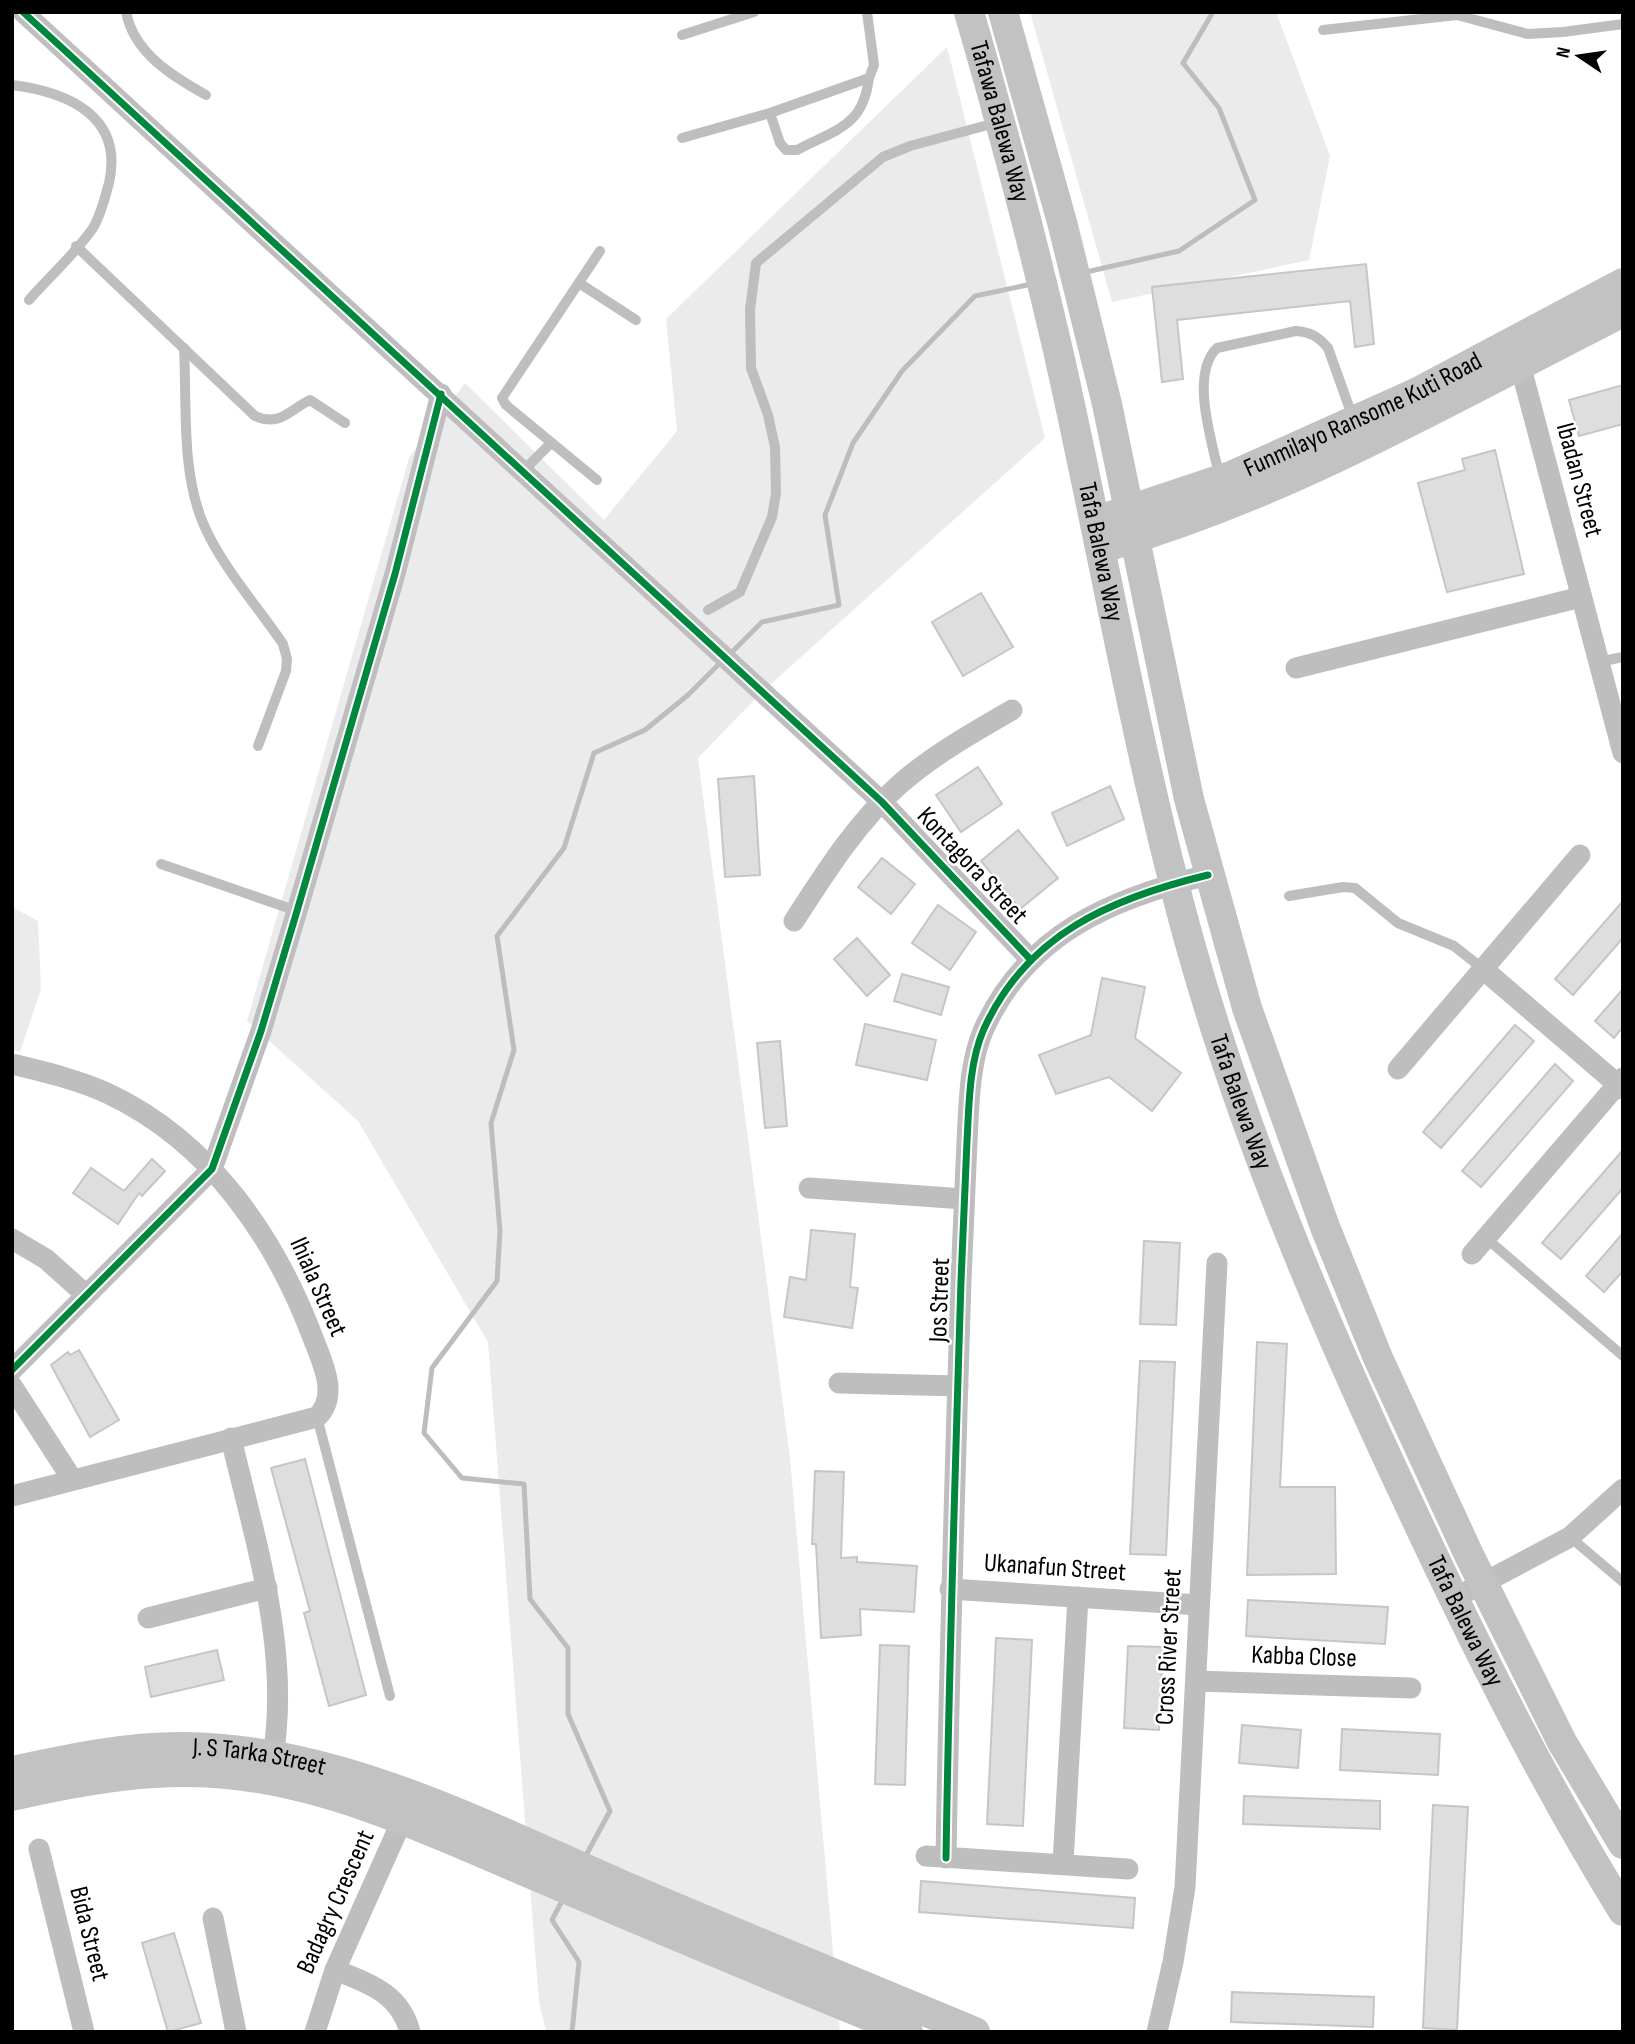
<svg xmlns="http://www.w3.org/2000/svg" width="1635" height="2044" font-family="'Sofia Sans Condensed',sans-serif">
<style>
.green{fill:#ebebeb}
.lines{fill:none;stroke-linecap:round;stroke-linejoin:round}
.stream{stroke:#bdbdbd;stroke-width:5}
.building{fill:#dedede;stroke:#c6c6c6;stroke-width:2}
.lane{stroke:#bebebe;stroke-width:10}
.street{stroke:#bebebe;stroke-width:21}
.secondary{stroke:#c2c2c2;stroke-width:30}
.cycleway-casing{stroke:#fff;stroke-width:11}
.cycleway{stroke:#00873e;stroke-width:7}
.labels{text-anchor:middle;dominant-baseline:central;stroke-width:5;stroke-linejoin:round;paint-order:stroke}
.street-label{font-size:26px;fill:#000;stroke:#fff}
</style>
<rect width="100%" height="100%" fill="#fff"/>
<g class="green">
<path d="M1030,12H1276L1330,156L1309,260L1112,302Z"/>
<path d="M947,47L1045,438L762,692L698,758L790,1458L840,2032H546L539,2002L488,1342L358,1121L247,1021L409,458L465,383L604,520L677,431L666,319Z"/>
<path d="M12,907L38,921L41,989L20,1052L12,1050Z"/>
</g>
<g class="lines">
<g class="stream">
<path d="M1086,272L1179,251L1255,200L1219,108L1183,63L1213,12"/>
<path d="M729,655L762,622L839,605L825,515L853,443L902,371L975,296L1032,284"/>
<path d="M584,1859L610,1811L568,1714V1648L530,1599L524,1484L462,1478L424,1433L432,1368L497,1281L500,1231L491,1123L514,1050L497,936L564,848L594,753L645,730L688,695L722,661"/>
<path d="M563,1899L552,1920L579,1962L572,2032"/>
</g>
</g>
<g class="building">
<path d="M1366,264L1374,344L1355,347L1350,301L1177,320L1183,379L1162,382L1152,287Z"/>
<path d="M1623,385V424L1579,436L1569,400Z"/>
<path d="M1495,450L1524,574L1447,592L1418,483L1465,470L1462,459Z"/>
<path d="M981,593L1013,647L963,676L932,622Z"/>
<path d="M978,767L1002,804L961,832L936,795Z"/>
<path d="M754,776L760,875L725,877L718,779Z"/>
<path d="M1110,786L1124,819L1067,846L1052,813Z"/>
<path d="M1018,830L1058,878L1020,909L981,861Z"/>
<path d="M882,858L915,884L891,914L858,887Z"/>
<path d="M1623,901V938L1573,995L1555,979Z"/>
<path d="M938,905L976,932L950,970L912,943Z"/>
<path d="M857,938L890,975L867,996L834,959Z"/>
<path d="M902,974L949,987L941,1015L894,1001Z"/>
<path d="M1102,978L1145,987L1135,1038L1181,1073L1152,1111L1109,1077L1056,1094L1039,1055L1091,1035Z"/>
<path d="M1623,989V1027L1614,1038L1595,1021Z"/>
<path d="M865,1024L936,1040L927,1080L856,1065Z"/>
<path d="M1515,1025L1534,1041L1441,1148L1423,1132Z"/>
<path d="M780,1041L787,1126L765,1128L757,1043Z"/>
<path d="M1555,1064L1573,1081L1481,1187L1462,1171Z"/>
<path d="M1623,1150V1188L1561,1259L1542,1243Z"/>
<path d="M152,1159L165,1171L142,1196L139,1193L118,1224L73,1193L91,1168L124,1191Z"/>
<path d="M811,1230L855,1234L850,1287L858,1288L852,1328L784,1317L790,1277L806,1280Z"/>
<path d="M1623,1233V1271L1604,1292L1586,1276Z"/>
<path d="M1144,1241L1180,1243L1176,1325L1140,1324Z"/>
<path d="M1257,1342L1287,1344L1280,1487H1335L1336,1574L1247,1575Z"/>
<path d="M79,1350L119,1420L90,1437L51,1365L68,1352L70,1355Z"/>
<path d="M1140,1361L1175,1362L1166,1555L1130,1554Z"/>
<path d="M305,1459L366,1695L329,1706L304,1613L310,1611L271,1468Z"/>
<path d="M815,1471L844,1472L841,1558L857,1557V1562L917,1566L914,1612L860,1609L861,1635L821,1638L816,1544H812Z"/>
<path d="M1248,1600L1388,1607L1385,1644L1246,1636Z"/>
<path d="M996,1638L1032,1640L1023,1826L987,1824Z"/>
<path d="M880,1645L909,1646L905,1785L875,1784Z"/>
<path d="M1128,1646L1163,1647L1159,1730L1124,1728Z"/>
<path d="M217,1650L224,1680L151,1697L145,1667Z"/>
<path d="M1242,1725L1301,1730L1298,1768L1239,1763Z"/>
<path d="M1342,1729L1440,1734L1438,1775L1340,1770Z"/>
<path d="M1244,1796L1380,1801V1829L1243,1824Z"/>
<path d="M1433,1805L1468,1807L1457,2030L1423,2028Z"/>
<path d="M921,1881L1135,1898L1133,1928L919,1912Z"/>
<path d="M174,1933L201,2023L168,2032L142,1943Z"/>
<path d="M1232,1992L1374,1997L1373,2027L1231,2022Z"/>
</g>
<g class="lines">
<g class="lane">
<path d="M126,12C134,53 172,76 206,95"/>
<path d="M1323,30L1457,15L1528,34L1563,32L1623,24"/>
<path d="M682,35L754,12"/>
<path d="M12,85C68,92 124,116 109,183C105,197 101,215 93,228C75,254 50,276 29,300"/>
<path d="M770,113L780,143L786,150H797C836,129 863,127 869,78"/>
<path d="M682,138L770,113L869,78L874,65L867,12"/>
<path d="M76,246L255,416C280,427 289,410 310,400L345,423"/>
<path d="M579,283L636,320"/>
<path d="M184,348C187,404 181,471 203,523C220,564 258,607 283,644L287,659L286,671L258,746"/>
<path d="M524,470L551,443"/>
<path d="M1220,479C1213,444 1189,375 1217,348L1296,331C1310,332 1318,336 1328,348L1353,418"/>
<path d="M597,480L506,405L502,398L600,251"/>
<path d="M708,610L740,592L772,517L776,493L775,447L768,415L751,368L750,310L756,263L883,157L910,146L999,122"/>
<path d="M1598,662L1623,657"/>
<path d="M161,864L297,911"/>
<path d="M1289,896L1343,887L1355,888L1398,923L1454,946L1483,969"/>
<path d="M1486,1238L1623,1356"/>
<path d="M317,1417L390,1696"/>
<path d="M1570,1537L1623,1582"/>
</g>
<g class="street">
<path d="M23,12L882,802L1031,960"/>
<path d="M1517,353L1623,753"/>
<path d="M1296,668L1581,597"/>
<path d="M794,921C825,873 857,822 900,784C933,755 974,732 1012,710"/>
<path d="M1483,969L1623,1089"/>
<path d="M12,1064C45,1072 79,1080 109,1094C210,1142 275,1237 313,1338C323,1364 339,1396 317,1417L12,1496"/>
<path d="M1398,1069L1580,855"/>
<path d="M809,1188L964,1199"/>
<path d="M12,1239L46,1259L85,1294"/>
<path d="M1472,1254L1623,1078"/>
<path d="M12,1370L212,1169L261,1031L297,911L395,574L441,394"/>
<path d="M839,1383L958,1386"/>
<path d="M12,1386L72,1479"/>
<path d="M231,1438C256,1545 293,1657 271,1768"/>
<path d="M950,1589L1199,1605"/>
<path d="M1453,1599L1570,1537L1623,1489"/>
<path d="M148,1618L267,1588"/>
<path d="M1196,1681L1411,1688"/>
<path d="M39,1849L84,2032"/>
<path d="M926,1856L1128,1869"/>
<path d="M946,1858C949,1665 955,1473 961,1281C963,1235 965,1188 967,1141C969,1106 969,1064 983,1031C1026,934 1112,898 1208,875"/>
<path d="M1063,1863L1078,1597"/>
<path d="M213,1918L236,2032"/>
<path d="M335,1970C368,1983 400,1993 410,2032"/>
<path d="M315,2032L335,1970L408,1807"/>
<path d="M1157,2032L1173,1962L1185,1887L1217,1263"/>
</g>
<g class="secondary">
<path id="s1" d="M969,12C1001,122 1031,234 1057,346C1102,544 1135,744 1189,940C1241,1128 1319,1312 1402,1489C1469,1633 1539,1775 1623,1911"/>
<path d="M1003,12L1062,222L1107,404L1189,799L1247,1008L1325,1227L1378,1358L1469,1555L1562,1742L1623,1844"/>
<path id="s2" d="M1108,517L1231,476L1416,393L1623,283"/>
<path d="M1115,544C1295,491 1456,396 1623,312"/>
<path id="s3" d="M12,1771C68,1759 128,1746 185,1747C340,1749 484,1825 622,1885C739,1935 857,1983 975,2032"/>
<path d="M12,1796C82,1780 155,1767 227,1774C342,1785 452,1841 557,1885C673,1935 791,1984 908,2032"/>
</g>
<g class="cycleway-casing">
<g id="cycleway">
<path d="M23,12L882,802L1031,960"/>
<path d="M12,1370L212,1169L261,1031L297,911L395,574L441,394"/>
<path d="M946,1858C949,1665 955,1473 961,1281C963,1235 965,1188 967,1141C969,1106 969,1064 983,1031C1026,934 1112,898 1208,875"/>
</g>
</g>
<use href="#cycleway" class="cycleway"/>
</g>
<g class="labels">
<g class="street-label">
<text stroke="none"><textPath href="#s1" startOffset="114">Tafawa Balewa Way</textPath></text>
<text stroke="none"><textPath href="#s2" startOffset="275">Funmilayo Ransome Kuti Road</textPath></text>
<text transform="translate(1579 480) rotate(75)">Ibadan Street</text>
<text stroke="none"><textPath href="#s1" startOffset="556">Tafa Balewa Way</textPath></text>
<text transform="translate(972 866) rotate(47)">Kontagora Street</text>
<text stroke="none"><textPath href="#s1" startOffset="1124">Tafa Balewa Way</textPath></text>
<text transform="translate(318 1287) rotate(66)">Ihiala Street</text>
<text transform="translate(940 1300) rotate(-88)">Jos Street</text>
<text transform="translate(1055 1568) rotate(4)">Ukanafun Street</text>
<text stroke="none"><textPath href="#s1" startOffset="1690">Tafa Balewa Way</textPath></text>
<text transform="translate(1169 1647) rotate(-87)">Cross River Street</text>
<text transform="translate(1304 1657) rotate(2)">Kabba Close</text>
<text stroke="none"><textPath href="#s3" startOffset="250">J. S Tarka Street</textPath></text>
<text transform="translate(336 1902) rotate(-66)">Badagry Crescent</text>
<text transform="translate(89 1934) rotate(76)">Bida Street</text>
</g>
</g>
<rect width="1635" height="2044" fill="none" stroke="#000000" stroke-width="28"/>
<g transform="translate(1579 56) rotate(283)" stroke="#ffffff" stroke-width="5" paint-order="stroke">
<path d="M0-5L12 26L0 18L-12 26Z" fill="#000000"/>
<text y="-10" font-size="19" font-weight="bold" text-anchor="middle" fill="#000000">N</text>
</g>
</svg>
